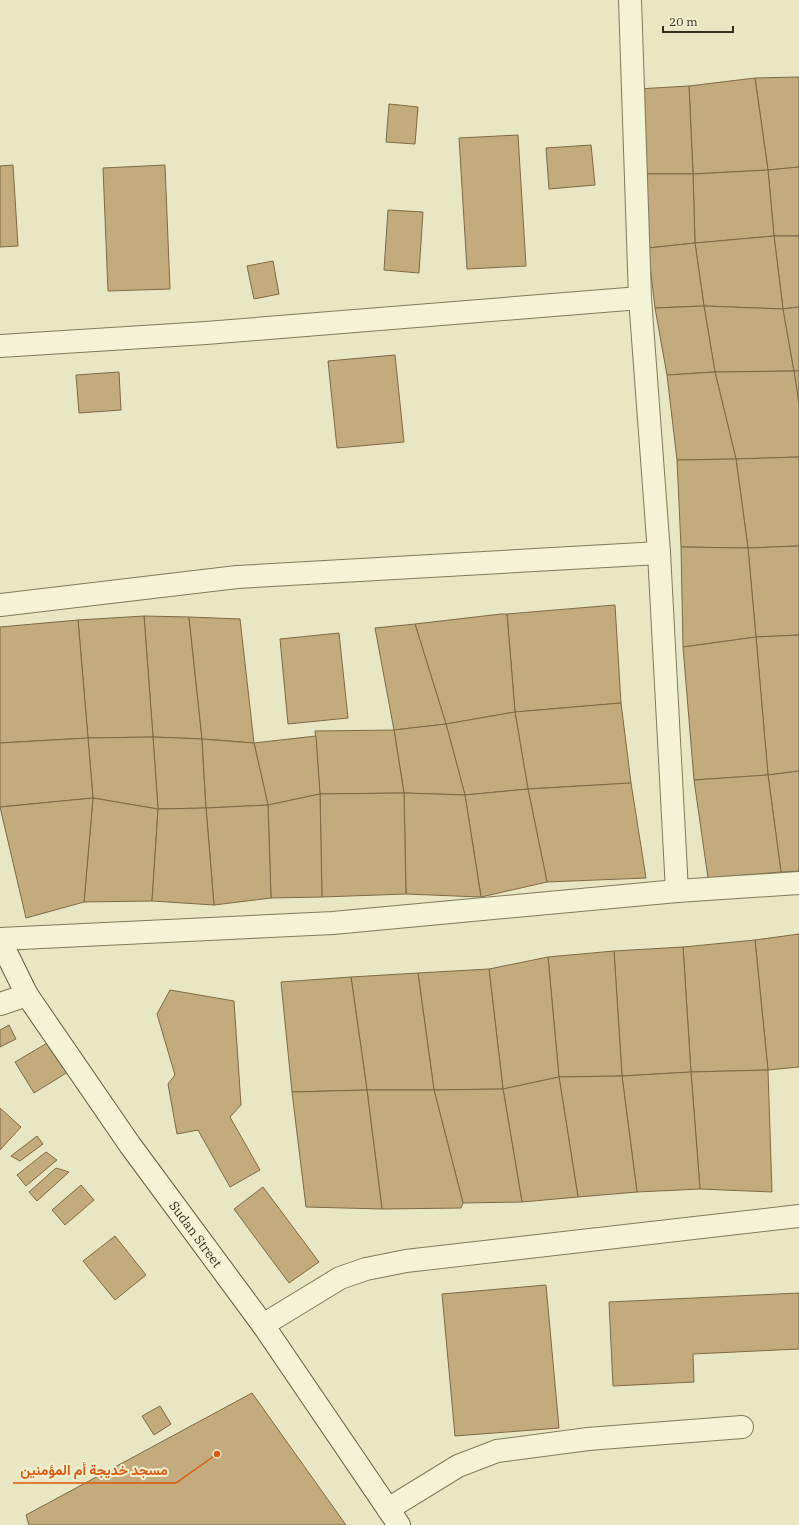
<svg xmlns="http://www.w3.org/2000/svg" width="799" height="1525" font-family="'IBM Plex Serif',Vazirmatn,serif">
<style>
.building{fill:#c3ab7d;stroke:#7e6944}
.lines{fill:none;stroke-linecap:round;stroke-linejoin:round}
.street-casing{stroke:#81795c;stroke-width:24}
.secondary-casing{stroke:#635a3f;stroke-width:24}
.street{stroke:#f5f3d5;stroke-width:22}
.secondary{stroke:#f5f3d5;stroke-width:22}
.labels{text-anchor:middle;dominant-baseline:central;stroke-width:4;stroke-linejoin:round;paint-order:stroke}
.street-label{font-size:13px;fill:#332d1e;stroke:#f1f0d2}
.leader{fill:none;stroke:#df570d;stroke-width:1.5}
.callout-dot{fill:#df570d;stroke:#f1f0d2;stroke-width:1.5}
.callout-label{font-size:14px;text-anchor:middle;font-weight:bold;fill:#df570d;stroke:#f1f0d2;stroke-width:4;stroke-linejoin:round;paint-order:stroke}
</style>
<rect width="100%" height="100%" fill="#e9e7c3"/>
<g class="building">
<path d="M799,77V167L768,170L755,78Z"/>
<path d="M755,78L768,170L693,174L689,86Z"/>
<path d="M689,86L693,174H643L637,89Z"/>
<path d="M389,104L418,107L415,144L386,142Z"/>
<path d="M518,135L526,266L467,269L459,138Z"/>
<path d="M591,145L595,185L549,189L546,148Z"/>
<path d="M13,165L18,246L0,247V166Z"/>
<path d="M165,165L170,289L108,291L103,168Z"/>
<path d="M799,167V236H774L768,170Z"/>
<path d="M768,170L774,236L695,243L693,174Z"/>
<path d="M643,174H693L695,243L648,248Z"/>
<path d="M388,210L423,212L419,273L384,270Z"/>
<path d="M774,236H799V307L783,309Z"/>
<path d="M774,236L783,309L704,306L695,243Z"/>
<path d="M695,243L704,306L655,308L648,248Z"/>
<path d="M273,261L279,294L254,299L247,266Z"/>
<path d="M704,306L783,309L794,371L715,372Z"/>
<path d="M704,306L715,372L667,375L655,308Z"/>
<path d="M799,307V371H794L783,309Z"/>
<path d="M395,355L404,442L337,448L328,361Z"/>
<path d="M794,371H799V404Z"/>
<path d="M794,371L799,404V457L736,459L715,372Z"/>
<path d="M119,372L121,410L79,413L76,375Z"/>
<path d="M715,372L736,459L677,460L667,375Z"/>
<path d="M799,457V546L748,548L736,459Z"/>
<path d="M736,459L748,548L681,547L677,460Z"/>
<path d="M799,546V635L756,637L748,548Z"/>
<path d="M681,547L748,548L756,637L683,647Z"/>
<path d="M615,605L621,703L515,712L507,614Z"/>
<path d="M501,614H507L515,712L446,724L415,624Z"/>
<path d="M144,616L189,617L202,739L153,737Z"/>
<path d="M144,616L153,737L88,738L78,620Z"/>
<path d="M189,617L240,619L254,743L202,739Z"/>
<path d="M78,620L88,738L0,743V627Z"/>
<path d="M415,624L446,724L394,730L375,628Z"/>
<path d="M339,633L348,718L288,724L280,639Z"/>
<path d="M799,635V771L768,775L756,637Z"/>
<path d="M756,637L768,775L694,780L683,647Z"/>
<path d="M621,703L631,783L528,789L515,712Z"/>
<path d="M515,712L528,789L465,795L446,724Z"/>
<path d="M446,724L465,795L404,793L394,730Z"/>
<path d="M394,730L404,793L320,794L315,731Z"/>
<path d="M316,736L320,794L268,805L254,743Z"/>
<path d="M153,737L202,739L206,808L158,809Z"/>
<path d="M153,737L158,809L93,798L88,738Z"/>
<path d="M88,738L93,798L0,807V743Z"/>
<path d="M202,739L254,743L268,805L206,808Z"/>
<path d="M799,771V871L781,872L768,775Z"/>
<path d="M768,775L781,872L708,878L694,780Z"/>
<path d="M631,783L646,878L547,882L528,789Z"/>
<path d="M528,789L547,882L481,897L465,795Z"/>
<path d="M404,793L465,795L481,897L406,894Z"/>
<path d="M404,793L406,894L322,897L320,794Z"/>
<path d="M320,794L322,897L271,898L268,805Z"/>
<path d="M93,798L158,809L152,901L84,902Z"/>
<path d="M93,798L84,902L26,918L0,807Z"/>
<path d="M268,805L271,898L214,905L206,808Z"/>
<path d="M206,808L214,905L152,901L158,809Z"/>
<path d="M799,934V1067L768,1070L755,940Z"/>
<path d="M755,940L768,1070L691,1072L683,947Z"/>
<path d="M683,947L691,1072L622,1076L614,951Z"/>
<path d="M614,951L622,1076L559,1077L548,957Z"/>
<path d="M548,957L559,1077L503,1089L489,969Z"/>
<path d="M489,969L503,1089L434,1090L418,973Z"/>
<path d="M418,973L434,1090H367L351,977Z"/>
<path d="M351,977L367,1090L292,1092L281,982Z"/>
<path d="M170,990L234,1001L241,1105L230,1117L260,1170L230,1187L198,1130L177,1134L168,1084L175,1075L157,1014Z"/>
<path d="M9,1025L16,1039L0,1047V1030Z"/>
<path d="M49,1042L68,1072L34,1093L15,1062Z"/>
<path d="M768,1070L772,1192L700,1189L691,1072Z"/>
<path d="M691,1072L700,1189L637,1192L622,1076Z"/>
<path d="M622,1076L637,1192L578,1197L559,1077Z"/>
<path d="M559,1077L578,1197L522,1202L503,1089Z"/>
<path d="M503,1089L522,1202L463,1203L434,1090Z"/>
<path d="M367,1090H434L463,1203L461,1208L382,1209Z"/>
<path d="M367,1090L382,1209L306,1207L292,1092Z"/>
<path d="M0,1108L21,1127L0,1150Z"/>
<path d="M37,1136L43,1144L20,1161L11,1156Z"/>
<path d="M46,1152L57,1160L26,1186L17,1175Z"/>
<path d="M56,1168L69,1172L37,1201L29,1192Z"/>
<path d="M81,1185L94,1200L65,1225L52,1210Z"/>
<path d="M263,1187L319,1262L289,1283L234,1209Z"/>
<path d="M115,1236L146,1275L115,1300L83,1261Z"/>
<path d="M546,1285L559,1428L455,1436L442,1294Z"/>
<path d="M799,1293V1349L693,1354L694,1382L613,1386L609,1302Z"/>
<path d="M252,1393L346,1525H29L26,1515Z"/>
<path d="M160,1406L171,1424L154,1435L142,1416Z"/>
</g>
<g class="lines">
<g class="street-casing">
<g id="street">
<path d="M630,0L640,298L659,553L677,891"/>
<path d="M0,346L206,333L640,298"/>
<path d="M0,605L237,577L659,553"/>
<path d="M0,939L333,923L677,891L799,883"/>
<path d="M0,1004L27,995"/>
<path d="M263,1325L340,1278L366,1269L406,1261L799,1216"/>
<path d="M388,1509L458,1466L497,1451L588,1439L742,1427"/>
</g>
</g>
<g class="secondary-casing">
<g id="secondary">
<path id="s1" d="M0,940L27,995L130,1145L263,1325L399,1525"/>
</g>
</g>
<use href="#street" class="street"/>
<use href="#secondary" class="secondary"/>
</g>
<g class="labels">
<g class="street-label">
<text stroke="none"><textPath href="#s1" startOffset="354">Sudan Street</textPath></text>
</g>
</g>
<path class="leader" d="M217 1454L176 1483H13"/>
<circle class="callout-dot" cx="217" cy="1454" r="4"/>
<g class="callout-label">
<text x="94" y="1475">مسجد خديجة أم المؤمنين</text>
</g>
<path d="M663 26v6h70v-6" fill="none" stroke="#332d1e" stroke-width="2"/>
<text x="669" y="26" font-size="12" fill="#332d1e" stroke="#f1f0d2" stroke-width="3" paint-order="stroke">20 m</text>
</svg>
